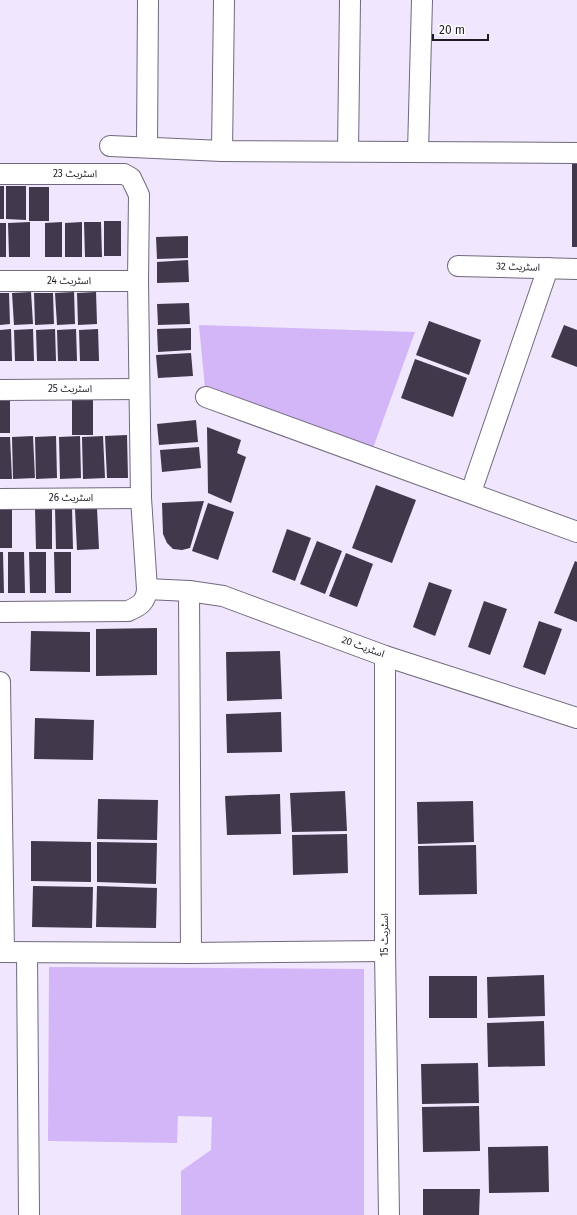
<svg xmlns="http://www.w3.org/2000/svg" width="577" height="1215" font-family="'Fira Sans','Noto Sans Arabic',sans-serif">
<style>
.green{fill:#d3b6f7}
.building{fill:#40394b}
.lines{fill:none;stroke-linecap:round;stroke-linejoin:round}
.street-casing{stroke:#71697d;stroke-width:22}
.street{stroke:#fff;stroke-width:20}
.labels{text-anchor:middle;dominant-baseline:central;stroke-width:4;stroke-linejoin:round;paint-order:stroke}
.street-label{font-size:10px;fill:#1e1b23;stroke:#fff}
</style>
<rect width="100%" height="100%" fill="#f0e6fd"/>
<g class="green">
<path d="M199,325L415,332L373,448L205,388Z"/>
<path d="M49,967L364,969V1215H181V1171L211,1150L212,1117L178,1116L177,1143L48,1141Z"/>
</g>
<g class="building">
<rect x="572" y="164" width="5" height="83"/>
<rect x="0" y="186" width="4" height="33"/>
<path d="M6,186H26V220L6,219Z"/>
<rect x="29" y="187" width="20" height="34"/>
<rect x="104" y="221" width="17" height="35"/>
<path d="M30,222V257H9L8,223Z"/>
<path d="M62,222V257H45V223Z"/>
<path d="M82,222V257H65V223Z"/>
<path d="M84,222H101L102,257H85Z"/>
<rect x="0" y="223" width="6" height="34"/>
<path d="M188,236V258L157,259L156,237Z"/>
<path d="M188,260L189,282L157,283V262Z"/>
<path d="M31,292L33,324L14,325L12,293Z"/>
<path d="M74,292L75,324L57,325L55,293Z"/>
<path d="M96,292L97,324L78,325L77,293Z"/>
<path d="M0,293H9L10,324L0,325Z"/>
<path d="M34,293H53L54,324L35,325Z"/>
<path d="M189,303L190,324L158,325L157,304Z"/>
<path d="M429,321L481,340L469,375L416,355Z"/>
<path d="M564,325L577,330V367L551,357Z"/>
<path d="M191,328V350L158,352L157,329Z"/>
<path d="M11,329L12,361H0V330Z"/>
<path d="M33,329L34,361H15L14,330Z"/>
<path d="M55,329L56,361H37L36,330Z"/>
<path d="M76,329L77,361H58L57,330Z"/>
<path d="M98,329L99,361H80L79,330Z"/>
<path d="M191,353L193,376L158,378L156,355Z"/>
<path d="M415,359L467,378L453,417L401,398Z"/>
<rect x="0" y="395" width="10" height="38"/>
<rect x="72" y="397" width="21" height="38"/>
<path d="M196,420L198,442L159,445L157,424Z"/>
<path d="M207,427L241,440L237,453L246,457L231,503L208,493Z"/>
<path d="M127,435L128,478H107L105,436Z"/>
<path d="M33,436L35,478L13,479L12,437Z"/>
<path d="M56,436L57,478L36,479L35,437Z"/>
<path d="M80,436L81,478L60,479L59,437Z"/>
<path d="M103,436L105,478L83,479L82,437Z"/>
<path d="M0,437H10L12,479H0Z"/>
<path d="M199,447L201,468L162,472L160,450Z"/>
<path d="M376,485L416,500L392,563L352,548Z"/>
<path d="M204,501L190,548L182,550L173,549L167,543L163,534L162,503Z"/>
<path d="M208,503L234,512L218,560L192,551Z"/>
<rect x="0" y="507" width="12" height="41"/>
<path d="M35,508H52V549H36Z"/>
<path d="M55,508H72L73,549H56Z"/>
<path d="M97,508L99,549L77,550L75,509Z"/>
<path d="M287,529L311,538L295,581L272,572Z"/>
<path d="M317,541L342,551L325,594L300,584Z"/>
<path d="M0,552H3L4,593H0Z"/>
<path d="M8,552H24L25,593H8Z"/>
<path d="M29,552H46V593H30Z"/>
<path d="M54,552H71V593H55Z"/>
<path d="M346,553L373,564L357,607L329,596Z"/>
<path d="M575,561L577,562V622L554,613Z"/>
<path d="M429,582L452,590L435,636L413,627Z"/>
<path d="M484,601L507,609L490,655L468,647Z"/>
<path d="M539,621L562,629L545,675L523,667Z"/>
<path d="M157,628V675L96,676V629Z"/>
<path d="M31,631L90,632V672L30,671Z"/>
<path d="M280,651L282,699L227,701L226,652Z"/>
<path d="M281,712L282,752L227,753L226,714Z"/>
<path d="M35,718L94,720L93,760L34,759Z"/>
<path d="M345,791L347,831L292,832L290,793Z"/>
<path d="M280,794L281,834L227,835L225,796Z"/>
<path d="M98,799L158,800L157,840L97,839Z"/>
<path d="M473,801L474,842L418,844L417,802Z"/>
<path d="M347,834L348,873L293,875L292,835Z"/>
<path d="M31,841L91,842V882L31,881Z"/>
<path d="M97,842L157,843L156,884L97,882Z"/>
<path d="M476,845L477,894L419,895L418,846Z"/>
<path d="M33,886L93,887L92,928L32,927Z"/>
<path d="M97,886L157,888L156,928L96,927Z"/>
<path d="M544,975L545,1016L488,1018L487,977Z"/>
<rect x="429" y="976" width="48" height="42"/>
<path d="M544,1021L545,1066L488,1067L487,1023Z"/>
<path d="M478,1063L479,1103L422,1104L421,1064Z"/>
<path d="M479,1106L480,1151L423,1152L422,1107Z"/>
<path d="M548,1146L549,1192L489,1193L488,1147Z"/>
<path d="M423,1189H480L479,1215H423Z"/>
</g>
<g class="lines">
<g class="street-casing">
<g id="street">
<path d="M110,146L222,151L577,153"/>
<path d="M147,146L148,0"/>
<path d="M222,151L224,0"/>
<path d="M348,151L350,0"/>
<path d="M418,152L422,0"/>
<path d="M0,174H124L131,178L139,195L138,281L141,498L147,589C146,602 140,606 128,611L0,612"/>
<path d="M458,266L577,269"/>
<path d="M0,281H138"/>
<path d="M0,390L139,389"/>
<path d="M206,397L577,532"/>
<path d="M471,492L548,268"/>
<path d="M0,499L141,498"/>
<path d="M147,589L189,591L223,596L385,656L577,718"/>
<path d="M189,591L191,953"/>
<path d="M385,656V951L389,1215"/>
<path d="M0,682L4,952"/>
<path d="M0,952L191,953L385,951"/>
<path d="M27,953L29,1215"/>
</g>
</g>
<use href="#street" class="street"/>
</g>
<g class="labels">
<g class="street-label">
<text x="75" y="174">اسٹریٹ 23</text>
<text transform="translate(518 267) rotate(2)">اسٹریٹ 32</text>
<text x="69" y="281">اسٹریٹ 24</text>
<text x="70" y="389">اسٹریٹ 25</text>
<text x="71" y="498">اسٹریٹ 26</text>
<text transform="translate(363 647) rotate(20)">اسٹریٹ 20</text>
<text transform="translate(385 935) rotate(-90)">اسٹریٹ 15</text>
</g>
</g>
<path d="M433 34v6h55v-6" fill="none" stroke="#1e1b23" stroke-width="2"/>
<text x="439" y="34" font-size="12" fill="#1e1b23" stroke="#ffffff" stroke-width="3" paint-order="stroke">20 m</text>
</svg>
